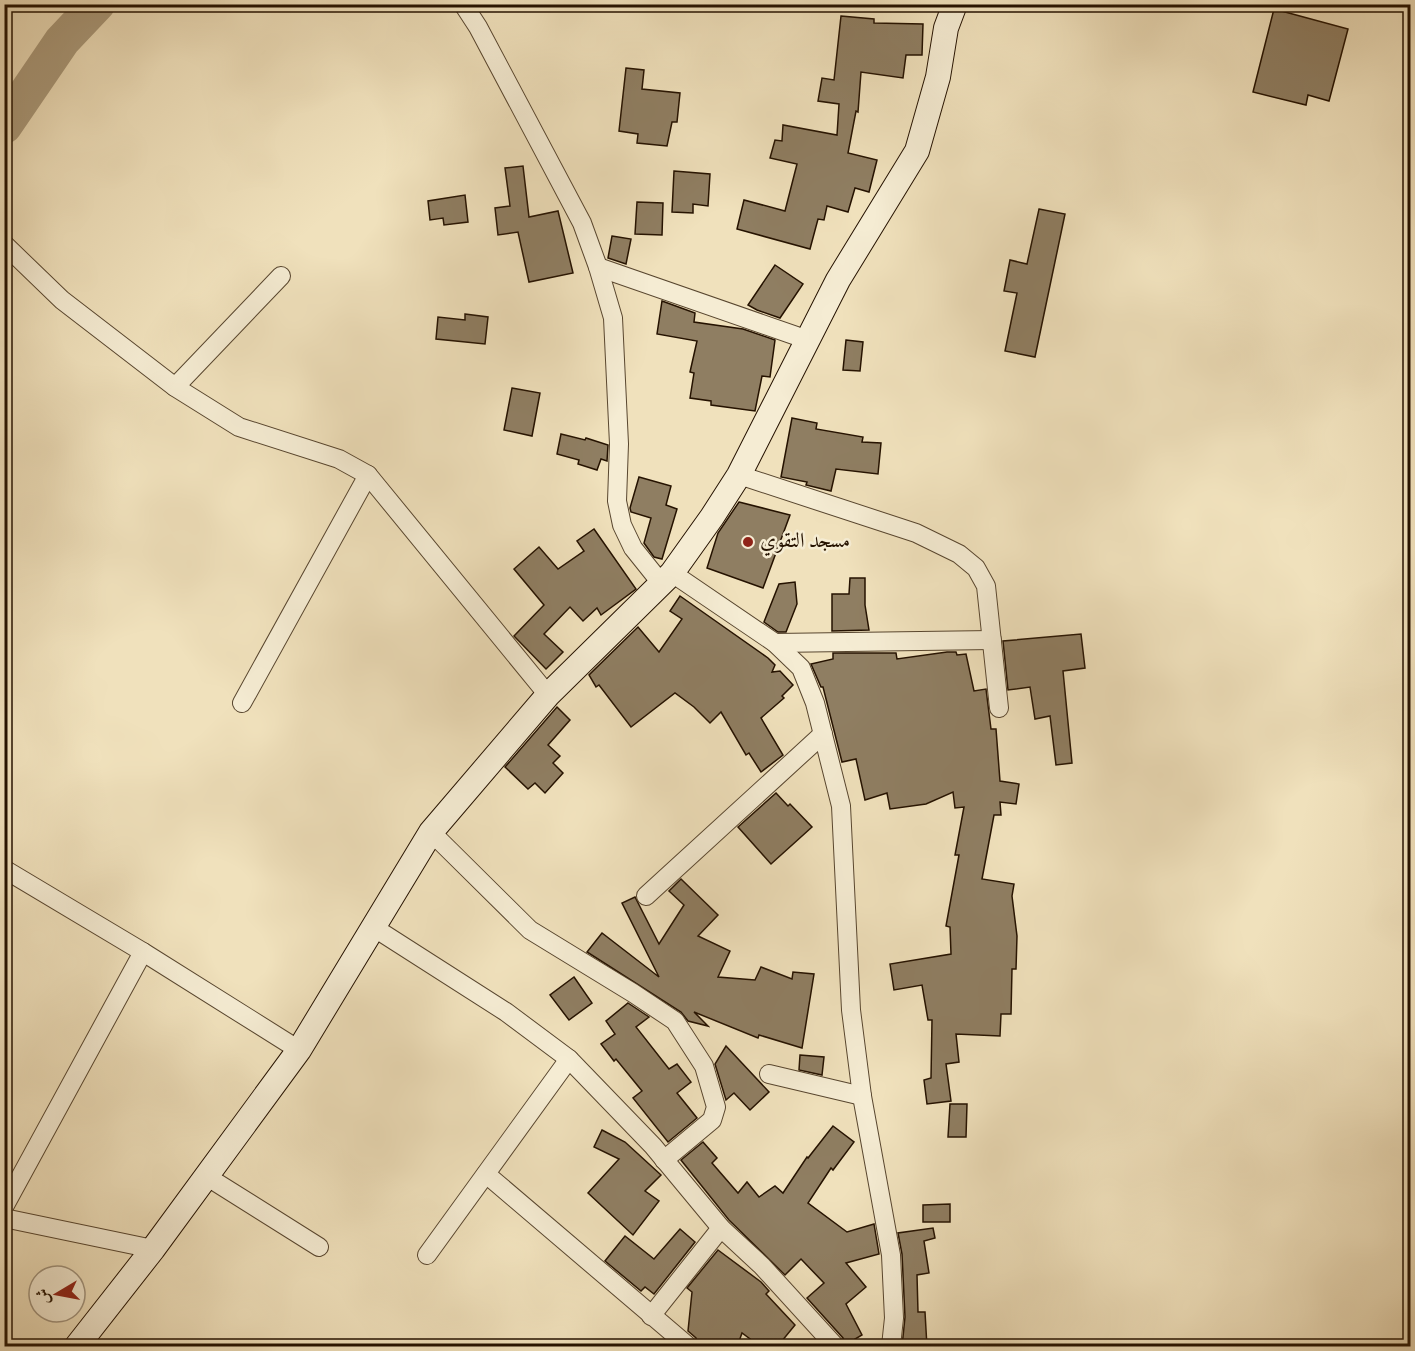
<svg xmlns="http://www.w3.org/2000/svg" width="1415" height="1351" font-family="'Sorts Mill Goudy',Amiri,serif">
<style>
.lines{fill:none;stroke-linecap:round;stroke-linejoin:round}
.river{stroke:#ab9b7c;stroke-width:36}
.building{fill:#8f7e62;stroke:#251200;stroke-width:1.5}
.street-casing{stroke:#58462f;stroke-width:20}
.secondary-casing{stroke:#251200;stroke-width:26}
.street{stroke:#f5ecd3;stroke-width:18}
.secondary{stroke:#f5ecd3;stroke-width:24}
.poi-dot{fill:#8f2418;stroke:#f5ecd3;stroke-width:2}
.labels{text-anchor:middle;dominant-baseline:central;stroke-width:5;stroke-linejoin:round;paint-order:stroke}
.poi-label{font-size:21px;fill:#251200;stroke:#f5ecd3;text-anchor:start}
</style>
<rect width="100%" height="100%" fill="#f0e1bc"/>
<filter id="stains"><feTurbulence type="fractalNoise" baseFrequency=".00333" numOctaves="4"/><feColorMatrix values="0 0 0 0 .2 0 0 0 0 .09 0 0 0 0 .02 0 0 0 .5 -.17"/></filter>
<radialGradient id="worn" r=".72"><stop offset=".6" stop-color="#630" stop-opacity="0"/><stop offset="1" stop-color="#630" stop-opacity=".3"/></radialGradient>
<g class="lines">
<path class="river" d="M4,126L62,41L97,4"/>
</g>
<g class="building">
<path d="M1274,9L1348,29L1329,101L1308,95L1306,105L1253,92Z"/>
<path d="M841,16L874,19V23L923,24L922,55H906L903,78L861,72L858,112L856,111L848,153L877,160L869,192L855,188L848,212L827,206L824,220L818,219L810,249L737,229L744,200L785,211L797,164L770,158L775,140L782,141L783,125L837,135L839,104L818,101L822,78L834,80Z"/>
<path d="M626,68L644,70L642,89L680,93L677,122H672L667,146L637,143L638,134L619,131Z"/>
<path d="M523,166L529,217L558,211L573,273L529,282L518,232L498,235L495,208L510,206L505,168Z"/>
<path d="M674,171L710,174L708,206L693,204V213L672,212Z"/>
<path d="M465,195L468,222L444,225L443,218L430,220L428,201Z"/>
<path d="M637,202L663,203L662,235L635,234Z"/>
<path d="M1039,209L1065,214L1035,357L1005,351L1017,293L1004,291L1010,260L1027,264Z"/>
<path d="M612,236L631,239L626,264L608,258Z"/>
<path d="M775,265L803,284L780,318L757,310L748,305Z"/>
<path d="M662,301L695,313L694,322L743,329L775,340L770,377L762,376L755,411L711,405V401L690,398L694,373L690,372L697,341L657,334Z"/>
<path d="M465,314L488,317L485,344L436,339L438,317L465,320Z"/>
<path d="M846,340L863,342L860,371L843,370Z"/>
<path d="M512,388L540,393L532,436L504,430Z"/>
<path d="M792,418L817,423L816,429L863,437L862,442L881,443L878,474L836,469L831,491L806,485L807,482L781,477Z"/>
<path d="M561,434L585,440L586,438L608,445L607,461L601,459L597,470L578,464L579,460L557,454Z"/>
<path d="M639,477L671,486L666,505L677,509L662,559L654,557L644,543L651,518L631,512L630,508Z"/>
<path d="M739,502L790,515L763,588L707,568L718,533Z"/>
<path d="M594,529L636,589L601,615L597,608L583,621L570,607L544,634L563,652L546,669L514,636L544,605L514,569L539,547L558,569L584,551L577,541Z"/>
<path d="M850,578H865V605L869,630L832,631V594H849Z"/>
<path d="M795,582L797,604L786,632H778L764,622L779,584Z"/>
<path d="M680,596L768,658L775,665L772,672L780,671L793,685L782,696L784,698L761,718L783,755L761,772L749,753L746,755L721,712L710,723L694,707L675,693L631,727L599,685L596,687L589,675L638,627L659,652L682,619L670,611Z"/>
<path d="M1081,634L1085,668L1063,671L1072,763L1056,765L1050,716L1035,719L1030,687L1008,690L1003,641Z"/>
<path d="M947,652H956L957,655L966,654L974,691L986,689L991,729H996L1000,781L1019,784L1016,804L1000,802L1001,815H994L982,879L1014,884L1012,896L1017,936L1016,969H1012L1011,1014H1001L1000,1036L956,1034L959,1062L946,1064L951,1101L927,1104L924,1080L931,1078L932,1020H928L922,985L894,990L890,964L951,954L950,927L946,926L959,855H955L964,807L955,808L953,792L926,804L890,809L887,793L865,800L856,759L842,762L823,687H821L811,664L833,659V653H896L897,659Z"/>
<path d="M557,707L570,720L548,745L560,756L553,763L563,773L545,793L535,783L528,789L505,767Z"/>
<path d="M776,793L788,806L790,804L812,827L771,864L738,827Z"/>
<path d="M681,879L718,915L698,936L730,951L718,977L755,980L761,967L792,979L793,972L814,974L802,1048L759,1035L758,1038L694,1012L708,1026L688,1021L681,1012L587,952L602,933L659,977L622,903L635,897L659,944L684,905L669,891Z"/>
<path d="M574,977L592,1003L569,1020L550,995Z"/>
<path d="M628,1003L649,1017L636,1027L669,1069L677,1064L691,1082L677,1093L697,1118L668,1142L633,1098L642,1091L616,1059L614,1061L601,1044L615,1034L606,1021Z"/>
<path d="M726,1046L769,1092L750,1110L734,1093L726,1100L715,1064Z"/>
<path d="M800,1055L824,1057L822,1075L799,1070Z"/>
<path d="M950,1104H967L966,1137H948Z"/>
<path d="M833,1126L854,1142L833,1170L831,1168L808,1203L847,1232L874,1224L879,1254L846,1263L866,1287L846,1304L862,1335L855,1339L859,1347H846L843,1338L807,1298L824,1283L801,1259L785,1275L729,1220L681,1160L703,1142L717,1158L712,1163L738,1193L747,1182L759,1197L775,1186L783,1193L807,1157L808,1158Z"/>
<path d="M602,1130L625,1142L661,1175L645,1191L659,1201L633,1235L588,1193L619,1159L594,1147Z"/>
<path d="M950,1204V1222H923V1205Z"/>
<path d="M933,1228L935,1238L924,1241L929,1273L917,1275L918,1312H925L927,1347H902L905,1317L902,1254L898,1233Z"/>
<path d="M680,1229L695,1242L654,1294L645,1287L641,1291L605,1261L625,1236L654,1259Z"/>
<path d="M718,1250L761,1282L769,1291L766,1294L795,1325L777,1347H761L742,1333L737,1347H699L696,1338L688,1331L692,1292L687,1288Z"/>
</g>
<g class="lines">
<g class="street-casing">
<g id="street">
<path d="M463,4L478,27L582,223L598,267L613,318L619,444L617,501L622,525L633,548L661,583"/>
<path d="M4,244L62,300L175,387L239,427L339,459L368,475L548,695"/>
<path d="M598,267L808,340"/>
<path d="M175,387L281,276"/>
<path d="M739,475L916,533L959,554L976,568L986,586L999,708"/>
<path d="M672,573L775,643L801,668L815,703L841,806L851,1010L862,1096L891,1255L894,1318L891,1346"/>
<path d="M775,643L992,640"/>
<path d="M242,703L368,475"/>
<path d="M431,832L530,930L633,993L675,1021L704,1066L716,1107L712,1120L664,1160"/>
<path d="M4,869L143,952L4,1207"/>
<path d="M646,896L823,734"/>
<path d="M373,927L506,1012L569,1059L653,1146L721,1228L762,1266L835,1346"/>
<path d="M143,952L299,1050"/>
<path d="M769,1074L862,1096"/>
<path d="M486,1174L688,1346"/>
<path d="M206,1176L319,1247"/>
<path d="M4,1218L153,1249"/>
<path d="M427,1255L569,1059"/>
<path d="M651,1316L721,1228"/>
</g>
</g>
<g class="secondary-casing">
<path id="secondary" d="M77,1346L153,1249L299,1050L431,832L548,695L672,573L712,517L739,475L838,280L917,151L938,77L946,28L955,4"/>
</g>
<use href="#street" class="street"/>
<use href="#secondary" class="secondary"/>
</g>
<circle class="poi-dot" cx="748" cy="542" r="6"/>
<g class="labels">
<g class="poi-label">
<text x="760" y="542">مسجد التقوي</text>
</g>
</g>
<rect width="1415" height="1351" fill="none" stroke="#f0e1bc" stroke-width="24"/>
<rect x="6" y="6" width="1403" height="1339" fill="none" stroke="#251200" stroke-width="3"/>
<rect x="12" y="12" width="1391" height="1327" fill="none" stroke="#251200" stroke-width="1.5"/>
<g transform="translate(57 1294) rotate(260)"><circle r="28" fill="#f5ecd3" stroke="#a2957f" stroke-width="1.5"/>
<path d="M0-4.5L10 22L0 15L-10 22Z" fill="#8f2418"/>
<text y="-9" font-size="16" font-weight="bold" text-anchor="middle" fill="#251200">ش</text>
</g>
<rect width="100%" height="100%" filter="url(#stains)"/>
<rect width="100%" height="100%" fill="url(#worn)"/>
</svg>
